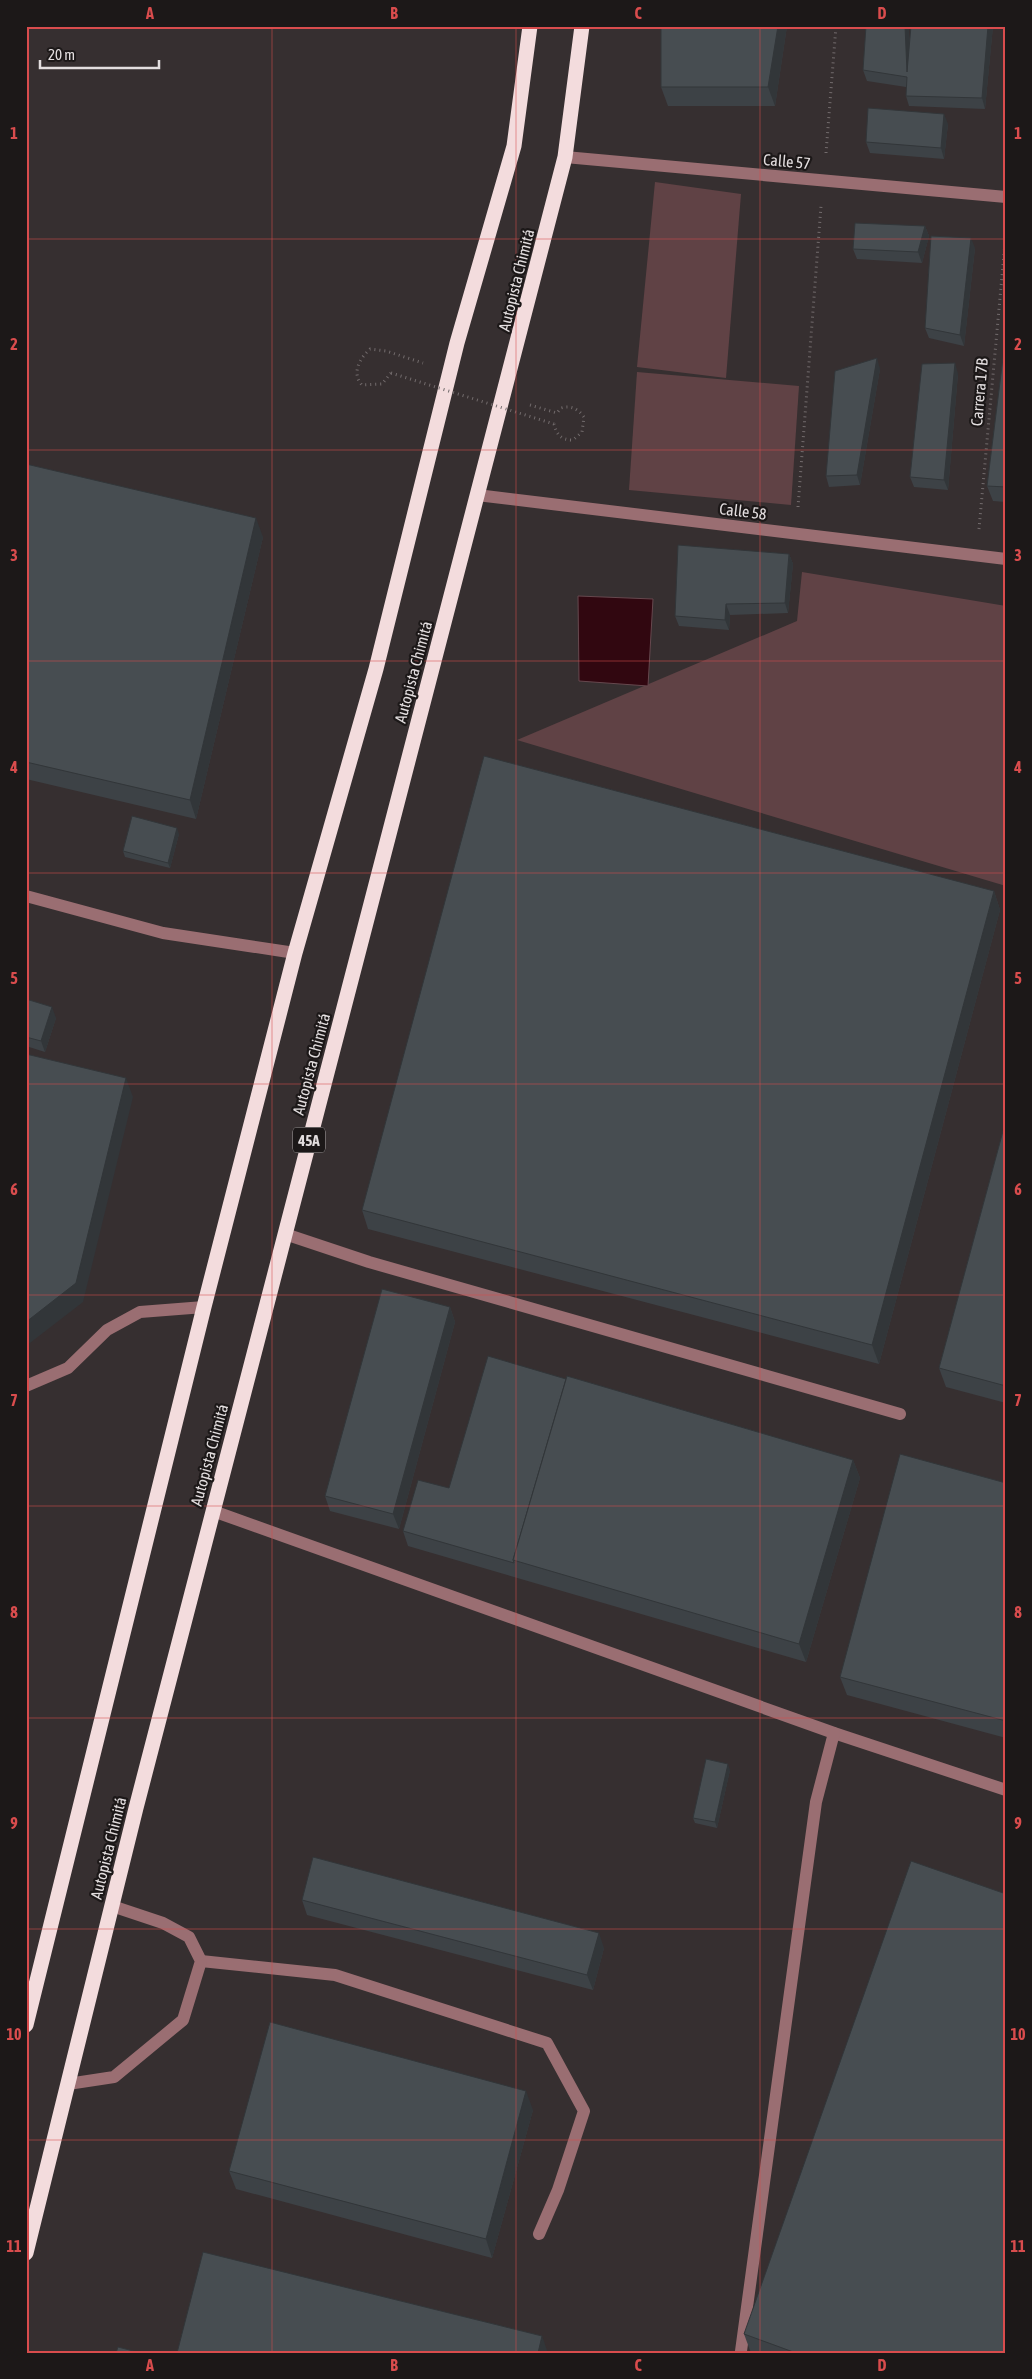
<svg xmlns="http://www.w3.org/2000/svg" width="1032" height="2379" font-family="'Asap Condensed',sans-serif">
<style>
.green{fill:#604245}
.water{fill:#310710;stroke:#66484e}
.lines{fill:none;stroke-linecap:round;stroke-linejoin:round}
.path{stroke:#736c6d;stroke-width:3;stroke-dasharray:1 4;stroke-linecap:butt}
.minor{stroke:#9a6e72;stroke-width:12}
.highway{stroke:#f3dcdd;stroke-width:15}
.path-bridge{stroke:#736c6d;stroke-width:3;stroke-dasharray:1 4;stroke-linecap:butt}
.wall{fill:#3d4246}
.shaded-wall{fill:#323639}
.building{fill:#474d51;stroke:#323639}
.grid{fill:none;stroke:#d94c4d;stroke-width:1;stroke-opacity:0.55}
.labels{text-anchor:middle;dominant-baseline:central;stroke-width:4.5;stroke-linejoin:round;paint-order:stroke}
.shield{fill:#1c1818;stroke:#a7a3a3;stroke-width:1}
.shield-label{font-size:15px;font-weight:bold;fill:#e3dedf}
.street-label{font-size:16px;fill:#e3dedf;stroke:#1c1818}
.neatline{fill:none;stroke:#d94c4d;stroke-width:2}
.grid-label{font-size:16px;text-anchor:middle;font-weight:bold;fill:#d94c4d}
</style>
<rect width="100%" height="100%" fill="#362f30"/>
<g class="green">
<path d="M655,182L741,194L726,378L637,367Z"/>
<path d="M637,372L799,386L791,505L629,490Z"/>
<path d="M802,572L1006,606V886L517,740L797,621Z"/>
</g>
<path class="water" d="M578,596L653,599L648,686L579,681Z"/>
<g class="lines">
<g class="path">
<path d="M826,153L836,26"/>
<path d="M391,373L382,384L362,385C351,373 360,358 370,349L386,351L423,363"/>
<path d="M530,405L557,413L561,408C571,405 578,409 584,417L582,432L573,440C561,440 557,435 554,424"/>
<path d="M798,507L821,206"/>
<path d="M979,529L1006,232"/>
</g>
<g class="minor">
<path d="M565,157L1006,197"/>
<path d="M477,495L1006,559"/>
<path d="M26,896L163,933L295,953"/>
<path d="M285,1234L369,1262L900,1414"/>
<path d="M26,1386L68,1368L107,1330L140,1312L204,1307"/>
<path d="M213,1511L834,1733L1006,1790"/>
<path d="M201,1961L335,1975L547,2043L584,2111L558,2190L539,2234"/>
<path d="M68,2084L114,2077L183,2020L201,1961L189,1937L163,1923L112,1906"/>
<path d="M741,2351L816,1802L834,1733"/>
</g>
<g class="highway">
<path d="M26,2025L204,1307L295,953L376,669L457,343L514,146L530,26"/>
<path d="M26,2253L136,1808L565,157L582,26"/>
</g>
<path class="path-bridge" d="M391,373L554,424"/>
</g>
<g class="wall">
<path d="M661,26H787L775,106H668L661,87Z"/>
<path d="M866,26H909V43L911,26H993L985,109L909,106L906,96V87L867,81L863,70Z"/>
<path d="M948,124L944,159L870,153L866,142Z"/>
<path d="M925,226L929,236L922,263L857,259L853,249Z"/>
<path d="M975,248L964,346L929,338L925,328Z"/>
<path d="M1006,334V502L993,501L987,486Z"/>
<path d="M880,369L860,485L829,487L826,476Z"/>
<path d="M958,374L948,490L914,487L910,477Z"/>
<path d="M26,464L263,537L196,819L26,779Z"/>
<path d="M789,554L793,564L788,613L730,615L729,630L679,626L675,616Z"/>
<path d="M179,834L170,868L125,857L123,851Z"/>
<path d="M994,891L1000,910L879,1364L368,1229L362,1210Z"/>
<path d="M26,999L56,1018L45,1052L26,1046Z"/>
<path d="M1006,1120V1403L946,1387L939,1368Z"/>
<path d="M450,1307L455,1322L399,1529L330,1511L325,1496Z"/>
<path d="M566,1379L853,1460L860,1478L806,1662L408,1546L403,1531Z"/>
<path d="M1006,1483V1738L847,1695L840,1677Z"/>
<path d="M730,1770L717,1828L695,1823L693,1818Z"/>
<path d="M302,1900L604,1948L593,1990L307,1915Z"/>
<path d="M533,2110L492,2258L236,2189L229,2171Z"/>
<path d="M744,2334L1006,2353H751Z"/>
</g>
<g class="shaded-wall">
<path d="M778,26H787L775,106L768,87Z"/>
<path d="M905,26H909L910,82L907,72Z"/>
<path d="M988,26H993L985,109L982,98Z"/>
<path d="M944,114L948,124L944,159L941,148Z"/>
<path d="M925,226L929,236L922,263L918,252Z"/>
<path d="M971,238L975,248L964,346L960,335Z"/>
<path d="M877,358L880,369L860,485L857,475Z"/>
<path d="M955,363L958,374L948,490L944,480Z"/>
<path d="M256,518L263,537L196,819L190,800Z"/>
<path d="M789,554L793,564L788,613L785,603Z"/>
<path d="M726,604L730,615L729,630L725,620Z"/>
<path d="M177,828L179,834L170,868L168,863Z"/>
<path d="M994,891L1000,910L879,1364L872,1345Z"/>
<path d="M52,1007L56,1018L45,1052L41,1041Z"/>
<path d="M126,1078L133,1097L83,1302L26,1346V1322Z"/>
<path d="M450,1307L455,1322L399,1529L393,1514Z"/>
<path d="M853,1460L860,1478L806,1662L799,1644Z"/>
<path d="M728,1764L730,1770L717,1828L715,1822Z"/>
<path d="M599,1933L604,1948L593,1990L587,1975Z"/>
<path d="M526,2091L533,2110L492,2258L486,2239Z"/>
<path d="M542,2336L548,2353H538Z"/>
</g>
<g class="building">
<path d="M661,26H778L768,87H661Z"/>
<path d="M866,26H905L907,72L911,26H988L982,98L906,96L907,77L863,70Z"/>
<path d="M868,108L944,114L941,148L866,142Z"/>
<path d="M855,223L925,226L918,252L853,249Z"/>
<path d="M931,236L971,238L960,335L925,328Z"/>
<path d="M1006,334V487L987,486Z"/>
<path d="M877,358L857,475L826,476L835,371Z"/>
<path d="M955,363L944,480L910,477L922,364Z"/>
<path d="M26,464L256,518L190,800L26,762Z"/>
<path d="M678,545L789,554L785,603L726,604L725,620L675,616Z"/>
<path d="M484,756L994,891L872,1345L362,1210Z"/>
<path d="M132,816L177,828L168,863L123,851Z"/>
<path d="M26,999L52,1007L41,1041L26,1037Z"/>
<path d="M26,1054L126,1078L76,1283L26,1322Z"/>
<path d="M1006,1120V1386L939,1368Z"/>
<path d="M382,1289L450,1307L393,1514L325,1496Z"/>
<path d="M488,1356L566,1379L513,1560L514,1563L403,1531L418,1480L449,1488Z"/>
<path d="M567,1376L853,1460L799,1644L513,1560Z"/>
<path d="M900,1454L1006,1483V1721L840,1677Z"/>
<path d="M706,1759L728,1764L715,1822L693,1818Z"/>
<path d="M313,1857L599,1933L587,1975L302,1900Z"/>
<path d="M911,1861L1006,1894V2353H796L744,2334Z"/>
<path d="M270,2022L526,2091L486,2239L229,2171Z"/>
<path d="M203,2252L542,2336L538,2353H177Z"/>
<path d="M118,2347L141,2353H116Z"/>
</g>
<path class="grid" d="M272,26V2353M516,26V2353M760,26V2353M26,239H1006M26,450H1006M26,661H1006M26,873H1006M26,1084H1006M26,1295H1006M26,1506H1006M26,1718H1006M26,1929H1006M26,2140H1006"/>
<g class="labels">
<rect class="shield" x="293" y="1127.5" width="32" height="25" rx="4"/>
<g class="shield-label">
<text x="309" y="1140">45A</text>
</g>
<g class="street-label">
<text transform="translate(787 161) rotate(5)">Calle 57</text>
<text transform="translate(516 280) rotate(-76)">Autopista Chimitá</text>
<text transform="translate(979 392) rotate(-85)">Carrera 17B</text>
<text transform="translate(743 511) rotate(7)">Calle 58</text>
<text transform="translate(413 672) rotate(-75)">Autopista Chimitá</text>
<text transform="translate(311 1064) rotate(-75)">Autopista Chimitá</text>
<text transform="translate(209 1455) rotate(-75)">Autopista Chimitá</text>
<text transform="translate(108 1848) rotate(-76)">Autopista Chimitá</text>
</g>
</g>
<rect width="1032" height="2379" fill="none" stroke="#1c1818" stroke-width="55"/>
<path d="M40 60v8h119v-8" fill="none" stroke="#e3dedf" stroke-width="2.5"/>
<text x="48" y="60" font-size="15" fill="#e3dedf" stroke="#1c1818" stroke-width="4" paint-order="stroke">20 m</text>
<rect x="28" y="28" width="976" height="2324" class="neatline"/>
<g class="grid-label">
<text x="150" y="19">A</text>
<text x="394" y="19">B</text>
<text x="638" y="19">C</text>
<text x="882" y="19">D</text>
<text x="14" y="139">1</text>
<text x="1018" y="139">1</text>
<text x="14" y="350">2</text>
<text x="1018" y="350">2</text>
<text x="14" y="561">3</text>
<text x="1018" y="561">3</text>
<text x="14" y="773">4</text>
<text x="1018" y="773">4</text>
<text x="14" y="984">5</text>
<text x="1018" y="984">5</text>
<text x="14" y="1195">6</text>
<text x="1018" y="1195">6</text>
<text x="14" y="1406">7</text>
<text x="1018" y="1406">7</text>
<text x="14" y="1618">8</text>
<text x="1018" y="1618">8</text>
<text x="14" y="1829">9</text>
<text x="1018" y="1829">9</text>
<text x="14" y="2040">10</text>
<text x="1018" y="2040">10</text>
<text x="14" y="2252">11</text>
<text x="1018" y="2252">11</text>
<text x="150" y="2371">A</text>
<text x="394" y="2371">B</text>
<text x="638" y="2371">C</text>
<text x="882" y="2371">D</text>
</g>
</svg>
